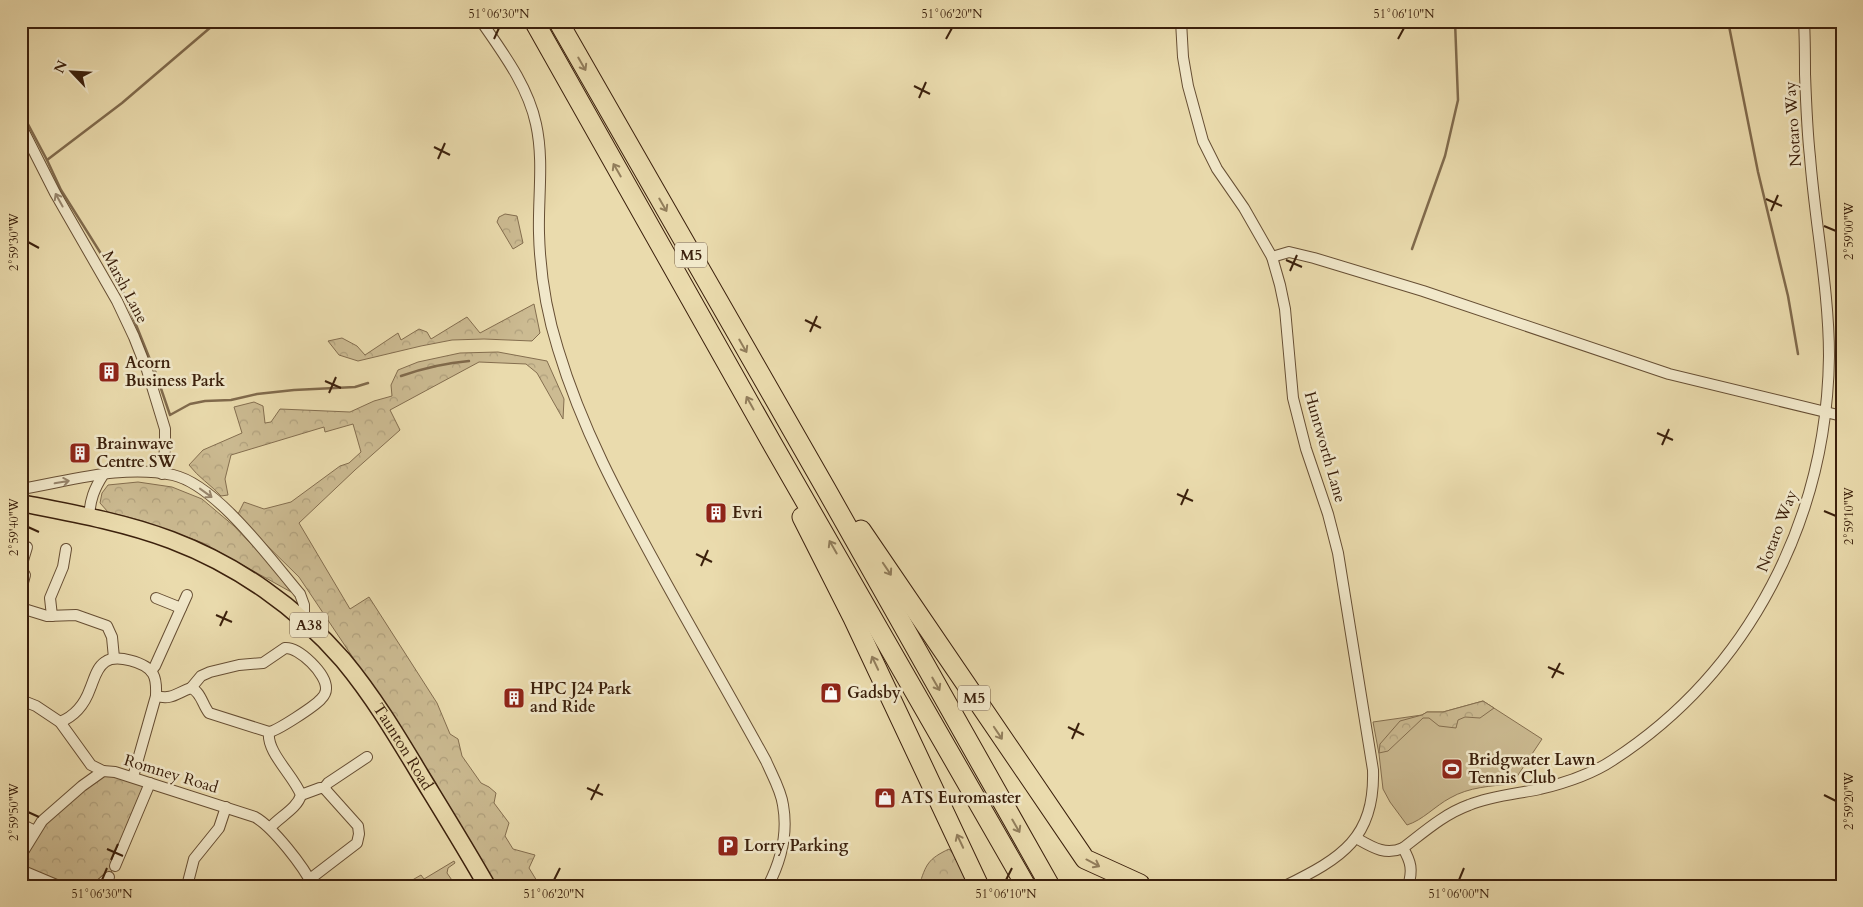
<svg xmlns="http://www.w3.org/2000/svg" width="1863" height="907" font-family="Cardo,serif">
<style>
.grass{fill:#ccbb92;stroke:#846e4f}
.forest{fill:url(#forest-crowns);stroke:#846e4f}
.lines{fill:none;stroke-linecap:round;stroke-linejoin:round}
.stream{stroke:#806a4c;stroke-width:2.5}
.street-casing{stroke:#674f34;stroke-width:12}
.primary-casing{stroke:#3b200c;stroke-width:19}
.highway-casing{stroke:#3b200c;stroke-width:21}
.street{stroke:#f1e8ca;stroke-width:10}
.primary{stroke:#eadbad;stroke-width:16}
.highway{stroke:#eadbad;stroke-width:19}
.oneway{stroke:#927e5c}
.oneway2{stroke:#96846b}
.ticks{fill:none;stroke:#3b200c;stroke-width:2}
.labels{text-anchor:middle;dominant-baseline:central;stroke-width:5;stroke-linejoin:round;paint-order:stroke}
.shield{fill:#f1e8ca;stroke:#725c45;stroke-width:1}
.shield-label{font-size:15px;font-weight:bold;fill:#3b200c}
.street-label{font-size:16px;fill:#3b200c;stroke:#f1e8ca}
.poi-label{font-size:16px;font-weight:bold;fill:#3b200c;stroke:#f1e8ca;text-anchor:start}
.neatline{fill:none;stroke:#3b200c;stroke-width:2}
.ticks-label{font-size:12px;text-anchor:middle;fill:#3b200c}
</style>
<defs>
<pattern id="forest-crowns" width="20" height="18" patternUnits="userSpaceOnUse" patternTransform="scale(1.25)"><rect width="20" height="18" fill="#ccbb92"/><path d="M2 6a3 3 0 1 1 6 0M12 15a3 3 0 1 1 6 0" fill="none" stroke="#b0a07d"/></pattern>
</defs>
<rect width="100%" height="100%" fill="#eadbad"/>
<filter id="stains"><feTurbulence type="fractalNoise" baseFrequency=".004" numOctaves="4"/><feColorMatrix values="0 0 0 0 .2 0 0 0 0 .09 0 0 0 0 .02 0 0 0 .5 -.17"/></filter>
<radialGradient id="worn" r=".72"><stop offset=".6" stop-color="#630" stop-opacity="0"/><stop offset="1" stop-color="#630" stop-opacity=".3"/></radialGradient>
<g class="grass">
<path d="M1483,701L1542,739L1512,784C1491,786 1469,787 1450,798C1435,806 1423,820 1407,825L1390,802L1383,789L1379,754L1373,722L1422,715L1427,712H1443Z"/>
<path d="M454,861L455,863L448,868L447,873L456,886H402L421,875L424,879Z"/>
</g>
<g class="forest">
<path d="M505,214L517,216L523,243L513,249L497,222L499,217Z"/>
<path d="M534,304L540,333L532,341L484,339L452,340L421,346L358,361L339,355L328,341L342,338L357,346L365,355L398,333L401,340L419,329L427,332L431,339L467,317L480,333Z"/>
<path d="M498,352L547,361L564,399L563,419L537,373L526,364L479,362L390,410L400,430L355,470L299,523L350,609L369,597L437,703L450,734L458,739L462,756L481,783L489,787L496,793L494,803L509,823L505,836L513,849L535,855L529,868L540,886H497L366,677L299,577L237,516L244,502L264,509L291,502L340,466L349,463L361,452L353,424L325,432L324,427L231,455L225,479L228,495L221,496C211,485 198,477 189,465L203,450L242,433L234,407L254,402L263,406L265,423L271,422L280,409L350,412L374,401L392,396L391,385L398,370L418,362L460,353Z"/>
<path d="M138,482L172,487L202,499L234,526L267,561L291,592L203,543L143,521L108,512L100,503L102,493L108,485Z"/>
<path d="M1483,701L1494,708L1480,718L1465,717L1458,720L1456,728L1439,726L1429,718H1423L1388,751L1379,753L1380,744L1400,721L1422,715L1427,712H1443Z"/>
<path d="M103,771L150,783L109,877L99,886H59L21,870V855L35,831Z"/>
<path d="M949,849L968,871L974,886H919C926,864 928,859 949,849Z"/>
</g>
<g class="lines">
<g class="stream">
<path d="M1728,21L1758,172L1788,296L1798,354"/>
<path d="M21,111L47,160"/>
<path d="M1412,249L1445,156L1458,100L1455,21"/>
<path d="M151,362L122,290L110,268L61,190L47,160L122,103L218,21"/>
<path d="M155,371L170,415L190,404L205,401L231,400L257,394L294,390L355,387L368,383"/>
<path d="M401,376C424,368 445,363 469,361"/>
</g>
<g class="street-casing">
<g id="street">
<path d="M481,21C503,53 528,86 536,124C544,160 538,197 539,233C540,273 546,311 558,349C582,429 619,497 659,570C694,634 731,697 766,761C772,775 781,790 783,805C788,833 781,861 768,886"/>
<path d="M1181,21L1183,57L1188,86L1203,141L1217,169L1244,208L1272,257L1280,285L1285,309L1293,398L1306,449L1328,514L1338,553L1373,770C1375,838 1342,858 1285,886"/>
<path d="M21,126L55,193L117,301L134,337L147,370L165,429V449L162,474"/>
<path d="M1272,257L1289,252L1314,258L1423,291L1669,374L1842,416"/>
<path d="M21,489C70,481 123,464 173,475C217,485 271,560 300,594L304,605V620"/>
<path d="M89,517C90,500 94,489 103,475"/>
<path d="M21,567L27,547"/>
<path d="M21,569L25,575L21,590"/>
<path d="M156,598L181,608"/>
<path d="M21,608L47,616L76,615L107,626L112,637L114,658"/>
<path d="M52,616L50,598L63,567L66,549"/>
<path d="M151,671L155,666L187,595"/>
<path d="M191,688L201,676L210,672L239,665L263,663L285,648C299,647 327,674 326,689C326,692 324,696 321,699C315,706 277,731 269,732"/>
<path d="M156,696C173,700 176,693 191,688C201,692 202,704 209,713L269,732C266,752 294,776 301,795C297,809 279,817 270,828"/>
<path d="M21,700L36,706L60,722L91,765L103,771"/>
<path d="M60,722C75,716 85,703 90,689C94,680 96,668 105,662C116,654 146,662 153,674C157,681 156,689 156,696L133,777"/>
<path d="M324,788L328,783L367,757"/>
<path d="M301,795L320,788H324L358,826L359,834L357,843L310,879"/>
<path d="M21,824L35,831"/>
<path d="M1356,838C1372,847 1385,856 1403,848C1424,832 1444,814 1469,805C1491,796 1516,794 1540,789C1565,783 1592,774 1613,760C1750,671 1827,518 1829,356C1829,290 1815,223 1810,157C1807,130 1806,102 1805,74C1805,56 1805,39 1804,21"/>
<path d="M1403,848C1411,862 1413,870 1408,886"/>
<path d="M21,855L42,821L82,786L103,771L115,772L255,817C273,827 304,867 313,886"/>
<path d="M115,866L150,783"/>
<path d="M21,870L59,886"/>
<path d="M99,886L109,877"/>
<path d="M187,886L194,859L219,828L226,807"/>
</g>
</g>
<g class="primary-casing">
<g id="primary">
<path id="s1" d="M21,503C72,513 123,522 171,540C237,565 297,607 343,660C373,696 397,736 421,776C443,812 466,849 487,886"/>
<path d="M1114,886L1139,884"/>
</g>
</g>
<g class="highway-casing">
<g id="highway">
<path d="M534,21L773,445L1026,886"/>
<path d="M558,21L826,489L1050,886"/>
<path d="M802,517L853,618L979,886"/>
<path d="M861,530L1085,859L1140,884"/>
</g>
</g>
<use href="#street" class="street"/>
<use href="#primary" class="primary"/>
<use href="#highway" class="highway"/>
</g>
<defs><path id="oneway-shaft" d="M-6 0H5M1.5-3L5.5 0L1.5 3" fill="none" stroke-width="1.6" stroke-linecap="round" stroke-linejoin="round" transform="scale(1.25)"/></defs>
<g class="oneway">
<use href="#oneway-shaft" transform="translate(582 64) rotate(60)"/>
<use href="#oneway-shaft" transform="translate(617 170) rotate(-120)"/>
<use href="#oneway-shaft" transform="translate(663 205) rotate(60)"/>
<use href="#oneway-shaft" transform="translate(743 346) rotate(60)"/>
<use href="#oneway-shaft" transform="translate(750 403) rotate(-119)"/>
<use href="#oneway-shaft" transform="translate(833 547) rotate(-120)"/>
<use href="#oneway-shaft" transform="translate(887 569) rotate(56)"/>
<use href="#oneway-shaft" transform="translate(875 663) rotate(-115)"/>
<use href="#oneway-shaft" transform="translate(936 684) rotate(60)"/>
<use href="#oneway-shaft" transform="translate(998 733) rotate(56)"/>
<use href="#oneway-shaft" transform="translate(1016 826) rotate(60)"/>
<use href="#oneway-shaft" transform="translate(960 841) rotate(-115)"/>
<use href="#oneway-shaft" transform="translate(1093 863) rotate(28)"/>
</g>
<g class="oneway2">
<use href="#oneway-shaft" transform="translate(59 200) rotate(-119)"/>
<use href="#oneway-shaft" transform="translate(62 482) rotate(-10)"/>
<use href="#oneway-shaft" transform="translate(206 493) rotate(36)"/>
</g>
<path class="ticks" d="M494,39L499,28M946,39L952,28M1398,39L1404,28M914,86L930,94M919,98L926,82M434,147L450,155M438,159L445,143M1766,199L1782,206M1771,211L1778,195M1824,226L1836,231M28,242L39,248M1286,260L1302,267M1290,271L1297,255M805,320L821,328M810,332L817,316M325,381L341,388M329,393L336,377M1657,433L1673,440M1662,445L1669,429M1177,494L1193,501M1181,505L1188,489M1824,511L1836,516M28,527L39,532M696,554L712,562M701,566L708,550M216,615L232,622M220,626L227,611M1548,667L1564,674M1552,678L1560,663M1068,727L1084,735M1072,739L1079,723M587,788L603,795M1824,795L1836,801M591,800L599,784M28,812L39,817M107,849L123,856M111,860L118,844M102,880L107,868M554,880L560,868M1006,880L1012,868M1459,880L1464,868"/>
<defs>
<g id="building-square" transform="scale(1.125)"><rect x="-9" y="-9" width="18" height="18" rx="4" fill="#8f2418" stroke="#f1e8ca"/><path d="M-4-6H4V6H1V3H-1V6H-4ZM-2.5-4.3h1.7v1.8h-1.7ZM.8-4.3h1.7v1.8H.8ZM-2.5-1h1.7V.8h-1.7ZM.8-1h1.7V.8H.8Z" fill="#fff"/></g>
<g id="shop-square" transform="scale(1.125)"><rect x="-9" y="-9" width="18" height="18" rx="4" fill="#8f2418" stroke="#f1e8ca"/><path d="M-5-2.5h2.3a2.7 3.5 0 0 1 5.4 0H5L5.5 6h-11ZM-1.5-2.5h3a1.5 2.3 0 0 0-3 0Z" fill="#fff"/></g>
<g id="stadium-square" transform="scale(1.125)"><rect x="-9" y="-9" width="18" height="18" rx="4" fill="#8f2418" stroke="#f1e8ca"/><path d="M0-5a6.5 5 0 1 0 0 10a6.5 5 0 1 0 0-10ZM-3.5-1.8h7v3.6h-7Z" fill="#fff"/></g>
<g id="parking-square" transform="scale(1.125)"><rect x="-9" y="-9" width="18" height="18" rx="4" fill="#8f2418" stroke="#f1e8ca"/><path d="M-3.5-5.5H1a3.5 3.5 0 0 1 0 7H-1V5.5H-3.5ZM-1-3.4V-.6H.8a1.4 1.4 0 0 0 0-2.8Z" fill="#fff"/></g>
</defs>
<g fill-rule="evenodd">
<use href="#building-square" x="109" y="372"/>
<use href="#building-square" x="80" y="453"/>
<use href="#building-square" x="716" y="513"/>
<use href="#shop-square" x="831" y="693"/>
<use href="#building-square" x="514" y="698"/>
<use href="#stadium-square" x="1452" y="769"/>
<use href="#shop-square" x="885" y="798"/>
<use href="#parking-square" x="728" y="846"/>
</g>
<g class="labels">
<g class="shield">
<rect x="675" y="242.5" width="32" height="25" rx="4"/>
<rect x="290" y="612.5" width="38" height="25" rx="4"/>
<rect x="958" y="685.5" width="32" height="25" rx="4"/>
</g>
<g class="shield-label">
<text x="691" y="255">M5</text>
<text x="309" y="625">A38</text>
<text x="974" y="698">M5</text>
</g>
<g class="street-label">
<text transform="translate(1793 124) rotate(-94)">Notaro Way</text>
<text transform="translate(125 287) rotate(62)">Marsh Lane</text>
<text transform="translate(1325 447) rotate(74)">Huntworth Lane</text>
<text transform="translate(1777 531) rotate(-69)">Notaro Way</text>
<text stroke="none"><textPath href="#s1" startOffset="472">Taunton Road</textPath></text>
<text transform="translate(171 774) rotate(17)">Romney Road</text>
</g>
<g class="poi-label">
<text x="125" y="363">Acorn<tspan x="125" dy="18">Business Park</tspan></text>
<text x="96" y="444">Brainwave<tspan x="96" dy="18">Centre SW</tspan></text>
<text x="732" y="513">Evri</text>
<text x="530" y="689">HPC J24 Park<tspan x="530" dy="18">and Ride</tspan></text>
<text x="847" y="693">Gadsby</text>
<text x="1468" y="760">Bridgwater Lawn<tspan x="1468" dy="18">Tennis Club</tspan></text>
<text x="901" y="798">ATS Euromaster</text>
<text x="744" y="846">Lorry Parking</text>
</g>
</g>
<rect width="1863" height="907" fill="none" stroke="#eadbad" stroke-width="55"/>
<g transform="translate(72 72) rotate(295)" stroke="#f1e8ca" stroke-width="4" paint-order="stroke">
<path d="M0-4L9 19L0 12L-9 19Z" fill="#3b200c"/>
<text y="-8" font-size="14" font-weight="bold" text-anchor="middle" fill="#3b200c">N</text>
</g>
<rect x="28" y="28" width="1808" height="852" class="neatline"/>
<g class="ticks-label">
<text x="499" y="18">51°06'30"N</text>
<text x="952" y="18">51°06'20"N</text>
<text x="1404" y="18">51°06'10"N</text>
<text transform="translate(1849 231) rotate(-90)" y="4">2°59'00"W</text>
<text transform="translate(14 242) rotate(-90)" y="4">2°59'30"W</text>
<text transform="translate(1849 516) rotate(-90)" y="4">2°59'10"W</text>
<text transform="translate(14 527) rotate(-90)" y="4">2°59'40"W</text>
<text transform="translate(1849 801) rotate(-90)" y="4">2°59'20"W</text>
<text transform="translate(14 812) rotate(-90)" y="4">2°59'50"W</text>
<text x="102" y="898">51°06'30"N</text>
<text x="554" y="898">51°06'20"N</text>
<text x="1006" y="898">51°06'10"N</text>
<text x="1459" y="898">51°06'00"N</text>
</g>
<rect width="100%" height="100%" filter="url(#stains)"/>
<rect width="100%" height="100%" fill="url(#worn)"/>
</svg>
